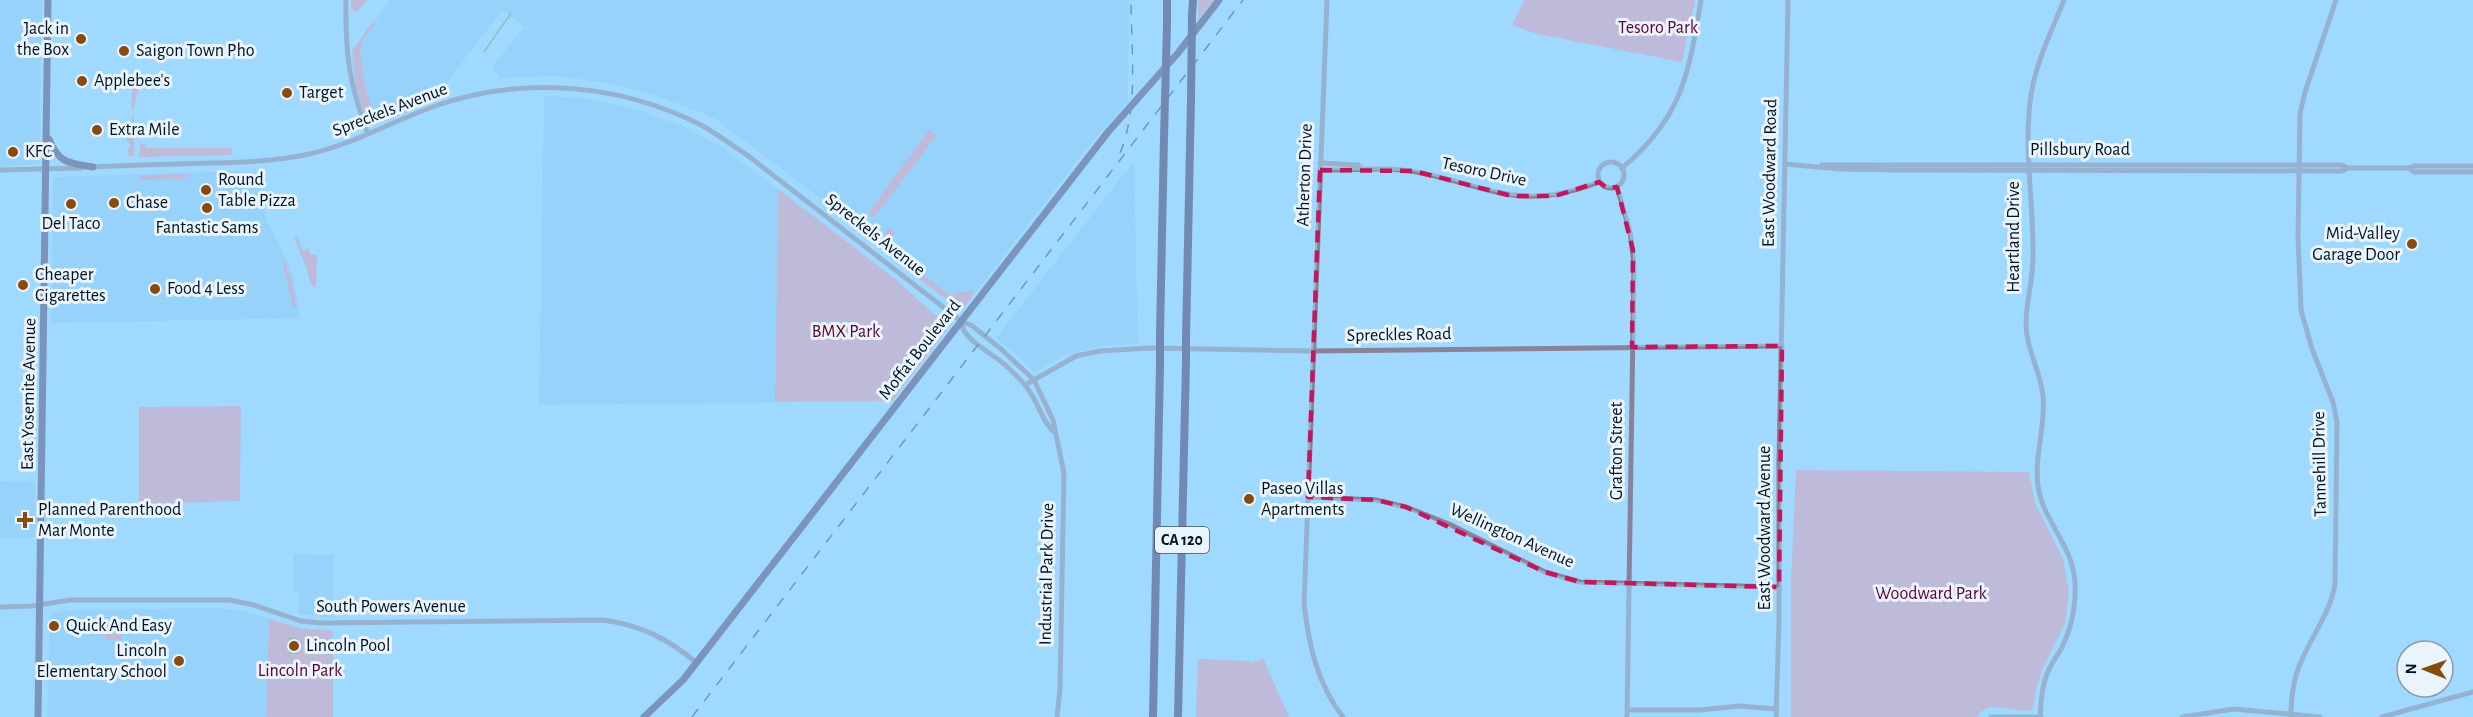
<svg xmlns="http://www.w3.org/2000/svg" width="2473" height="717" font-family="'Alegreya Sans',sans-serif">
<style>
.built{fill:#8dcbf4}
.green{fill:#df94ad}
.water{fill:#8f9d52}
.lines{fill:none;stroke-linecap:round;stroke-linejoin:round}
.stream{stroke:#8f9d52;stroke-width:1.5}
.minor{stroke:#89839a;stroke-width:5}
.major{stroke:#4f426a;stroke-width:7}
.highway{stroke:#3b2b58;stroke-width:8}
.rail{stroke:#2e4b5f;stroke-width:1.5;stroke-dasharray:10 10;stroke-linecap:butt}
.highway-bridge{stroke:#3b2b58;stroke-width:8}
.marked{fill:none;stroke:#c2185b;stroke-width:4.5;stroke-dasharray:12 8;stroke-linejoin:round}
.poi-dot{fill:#894b0d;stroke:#e9f4fc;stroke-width:2}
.labels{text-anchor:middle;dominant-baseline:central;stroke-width:6;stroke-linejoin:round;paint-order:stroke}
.shield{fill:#e9f4fc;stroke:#465661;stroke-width:1.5}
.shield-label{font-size:16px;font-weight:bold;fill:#00121f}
.park-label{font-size:18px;fill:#600031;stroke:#e9f4fc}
.poi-label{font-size:18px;fill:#00121f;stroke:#e9f4fc;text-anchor:start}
.street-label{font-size:18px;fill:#00121f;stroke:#e9f4fc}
</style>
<rect width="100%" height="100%" fill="#a1d9ff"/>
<g class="built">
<path d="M0,0H42L39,164L0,167Z"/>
<path d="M389,0H1129L1128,102L1086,149L973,296V292L952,297L902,259L905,255L889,242L895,233L890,229L881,240L848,214L845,217L714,118L662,98L625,87L595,81L555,76L500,78L492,67L524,27L502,10L441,90L375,117L365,87L360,44Z"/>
<path d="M544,96L583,98L635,109L683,126L720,146L778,189L775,403L539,405Z"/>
<path d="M1134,161L1138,344L1107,345L1063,356L1034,373L1019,356L996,338Z"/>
<path d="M248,171L256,173L267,220L287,260L294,279L300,318L50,323L52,309L53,182L56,177Z"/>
<path d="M0,481L35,482V538H0Z"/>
<path d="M293,554L334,555L333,618L299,614V594L293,590Z"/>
<path d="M219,608L245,611L269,619L266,717H47L50,613L73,610Z"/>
</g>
<g class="green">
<path d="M351,0H367L356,13L351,8Z"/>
<path d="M1198,0H1214L1198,20Z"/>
<path d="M1524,0H1695L1682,62L1537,34L1512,25Z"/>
<path d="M374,20L376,22L360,44L362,45L360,48L365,87L375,116L409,103L411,108L408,112L375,125C358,119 353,69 352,51Z"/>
<path d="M139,71L141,74L134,108L131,109L133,72Z"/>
<path d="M132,117L134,118V157L127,155L130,145L125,138L126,135H131Z"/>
<path d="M142,120L141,144H145L146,148H232V155L139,157Z"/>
<path d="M929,130L937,135L874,218L868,213Z"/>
<path d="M186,174V179L140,180L142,175Z"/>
<path d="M778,189L894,278L945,324L946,331L892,401L775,402Z"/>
<path d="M860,223L881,240L889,228L895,233L887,244L879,246L856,229Z"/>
<path d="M297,237L303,251L308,248L311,255H317L316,287H312L305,264L294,238Z"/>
<path d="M896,248L905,255L902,260L952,296L955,293L973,291V296L963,308L956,307L897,262L894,253Z"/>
<path d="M282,261H285L292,283L296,306L293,307Z"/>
<path d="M241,406L240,501L139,504V407Z"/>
<path d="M1796,470L2029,472L2035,503L2063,559L2069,592L2065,623L2042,670L2036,690L2033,709C2016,717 1990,696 1977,717H1791V580Z"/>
<path d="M269,619L302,629L333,630V717H266Z"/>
<path d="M100,623L122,627V640H109L99,633Z"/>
<path d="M1263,658L1289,717H1196L1198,659L1250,661L1252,663Z"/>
</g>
<rect class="water" x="289" y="638" width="9" height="16"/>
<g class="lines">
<path class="stream" d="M484,52L511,13"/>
<g class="minor">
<path d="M346,0C345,53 349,84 368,134"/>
<path d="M1327,0L1304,604C1309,645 1317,684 1343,717"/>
<circle cx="1611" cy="175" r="13"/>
<path d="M1320,163L1358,165L1362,169"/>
<path d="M1785,164L1840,169L1902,170L2342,171L2348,168H2409L2414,166H2473"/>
<path d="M1822,165H2342L2348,168"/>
<path d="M92,167C132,165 173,164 214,163C246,162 278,161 309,154C355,144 396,119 441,104C526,76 620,84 701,125C717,134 732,145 747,155L961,321L971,325L1001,349L1034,380L1053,420L1064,473L1060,689L1057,717"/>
<path d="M1622,168C1682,118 1689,74 1701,0"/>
<path d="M2409,168L2414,172H2473"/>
<path d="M0,170L82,168"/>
<path d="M1320,170C1351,171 1384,166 1416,172C1491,186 1519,213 1599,182"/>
<path d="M1617,187L1630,232L1634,264L1627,717"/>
<path d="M961,321C962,340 991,352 1004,364C1013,372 1023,381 1030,392C1039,405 1042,421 1054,432"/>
<path d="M1025,385L1076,356L1100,351L1148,348L1314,351L1782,346"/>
<path d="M1308,497L1376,500L1406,507L1449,524L1545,572L1580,582L1779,587"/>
<path d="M0,607L32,606L70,600H230L254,605L301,621L321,623L603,620C641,625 668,639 697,663"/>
<path d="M1628,710H1700L1739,706L1777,709"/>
<path d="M1776,717L1779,623V462L1788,0"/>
<path d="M1991,717H2041"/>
<path d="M2040,717C2041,703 2041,690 2046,677C2049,666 2056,658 2061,649C2072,628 2076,606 2075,583C2073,544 2043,522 2038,486C2034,456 2046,426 2043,396C2041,374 2030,356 2027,335C2023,313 2033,282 2033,258C2034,204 2023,148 2031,95C2036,62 2052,30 2064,0"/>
<path d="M2182,717L2234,709L2320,717"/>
<path d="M2291,717C2291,698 2293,679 2301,662C2312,635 2330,614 2335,584L2337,422L2333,402L2312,349L2301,310L2298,236L2300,114L2305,92L2336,0"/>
<path d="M2382,717L2473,692"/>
</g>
<g class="major">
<path d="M49,139C59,164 69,163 93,167"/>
<path d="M38,717L48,0"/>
<path d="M644,717L683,680L1108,132L1178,53L1219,0"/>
</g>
<g class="highway">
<path d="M1192,15L1193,0"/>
<path d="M1167,25V0"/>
<path d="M1160,334L1164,137"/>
<path d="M1186,338L1191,99"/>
<path d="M1153,717L1160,366"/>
<path d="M1178,717L1186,362"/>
</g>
<g class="rail">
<path d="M1120,153C1139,108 1131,48 1131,0"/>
<path d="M692,717L1243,0"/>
</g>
<g class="highway-bridge">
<path d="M1191,99L1192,15"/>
<path d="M1164,137L1167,25"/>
<path d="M1186,362V338"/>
<path d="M1160,366V334"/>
</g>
</g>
<path d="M0 0H2473V717H0ZM1320,170L1414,171L1512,196H1555L1599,182L1607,188L1617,187L1633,250L1632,347L1782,346L1779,587L1580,582L1545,572L1406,507L1376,500L1308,497Z" fill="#a1d9ff" fill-opacity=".55" fill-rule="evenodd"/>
<path class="marked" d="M1320,170L1414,171L1512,196H1555L1599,182L1607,188L1617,187L1633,250L1632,347L1782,346L1779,587L1580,582L1545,572L1406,507L1376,500L1308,497Z"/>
<g class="poi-dot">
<circle cx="81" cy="39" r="6"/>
<circle cx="124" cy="51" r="6"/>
<circle cx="82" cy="81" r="6"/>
<circle cx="287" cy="93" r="6"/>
<circle cx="97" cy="130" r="6"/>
<circle cx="13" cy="152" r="6"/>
<circle cx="206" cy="190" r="6"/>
<circle cx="114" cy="203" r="6"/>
<circle cx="71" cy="204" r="6"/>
<circle cx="207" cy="208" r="6"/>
<circle cx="2412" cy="244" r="6"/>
<circle cx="23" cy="285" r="6"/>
<circle cx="155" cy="289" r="6"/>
<circle cx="1249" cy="499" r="6"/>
<path d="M22 511h6v6h6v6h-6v6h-6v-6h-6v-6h6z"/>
<circle cx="54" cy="626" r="6"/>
<circle cx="294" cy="646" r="6"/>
<circle cx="179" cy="661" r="6"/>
</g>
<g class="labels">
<rect class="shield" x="1155" y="527" width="54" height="26" rx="4.5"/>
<g class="shield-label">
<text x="1182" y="540">CA 120</text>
</g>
<g class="park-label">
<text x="1658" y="28">Tesoro Park</text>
<text x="846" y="332">BMX Park</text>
<text x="1931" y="594">Woodward Park</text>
<text x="300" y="671">Lincoln Park</text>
</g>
<g class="poi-label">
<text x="69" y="29" text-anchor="end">Jack in<tspan x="69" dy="21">the Box</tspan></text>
<text x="136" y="51">Saigon Town Pho</text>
<text x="94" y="81">Applebee's</text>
<text x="299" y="93">Target</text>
<text x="109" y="130">Extra Mile</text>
<text x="25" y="152">KFC</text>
<text x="218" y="180">Round<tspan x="218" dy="21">Table Pizza</tspan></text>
<text x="126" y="203">Chase</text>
<text x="71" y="224" text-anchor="middle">Del Taco</text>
<text x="207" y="228" text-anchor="middle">Fantastic Sams</text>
<text x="2400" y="234" text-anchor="end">Mid-Valley<tspan x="2400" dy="21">Garage Door</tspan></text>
<text x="35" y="275">Cheaper<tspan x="35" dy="21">Cigarettes</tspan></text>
<text x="167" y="289">Food 4 Less</text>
<text x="1261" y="489">Paseo Villas<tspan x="1261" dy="21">Apartments</tspan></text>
<text x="38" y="510">Planned Parenthood<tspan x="38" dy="21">Mar Monte</tspan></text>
<text x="66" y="626">Quick And Easy</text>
<text x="306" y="646">Lincoln Pool</text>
<text x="167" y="651" text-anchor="end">Lincoln<tspan x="167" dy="21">Elementary School</tspan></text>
</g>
<g class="street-label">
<text transform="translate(390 110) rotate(-21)">Spreckels Avenue</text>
<text x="2080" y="150">Pillsbury Road</text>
<text transform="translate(1484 172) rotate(12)">Tesoro Drive</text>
<text transform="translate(1770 173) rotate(-89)">East Woodward Road</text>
<text transform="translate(1305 175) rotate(-88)">Atherton Drive</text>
<text transform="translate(875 235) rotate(38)">Spreckels Avenue</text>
<text transform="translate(2014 237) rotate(-90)">Heartland Drive</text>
<text transform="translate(1399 335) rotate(-1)">Spreckles Road</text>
<text transform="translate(920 350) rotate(-52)">Moffat Boulevard</text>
<text transform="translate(29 394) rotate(-89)">East Yosemite Avenue</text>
<text transform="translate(1617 451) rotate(-90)">Grafton Street</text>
<text transform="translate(2320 464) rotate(-91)">Tannehill Drive</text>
<text transform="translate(1765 528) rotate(-90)">East Woodward Avenue</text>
<text transform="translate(1512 536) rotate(24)">Wellington Avenue</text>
<text transform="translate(1047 574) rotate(-89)">Industrial Park Drive</text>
<text x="391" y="607">South Powers Avenue</text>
</g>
</g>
<g transform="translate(2425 669) rotate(271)"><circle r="28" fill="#e9f4fc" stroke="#8c9aa4" stroke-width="1.5"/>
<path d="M0-4.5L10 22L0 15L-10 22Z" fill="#894b0d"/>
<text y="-9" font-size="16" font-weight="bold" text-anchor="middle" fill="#00121f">N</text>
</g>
</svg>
